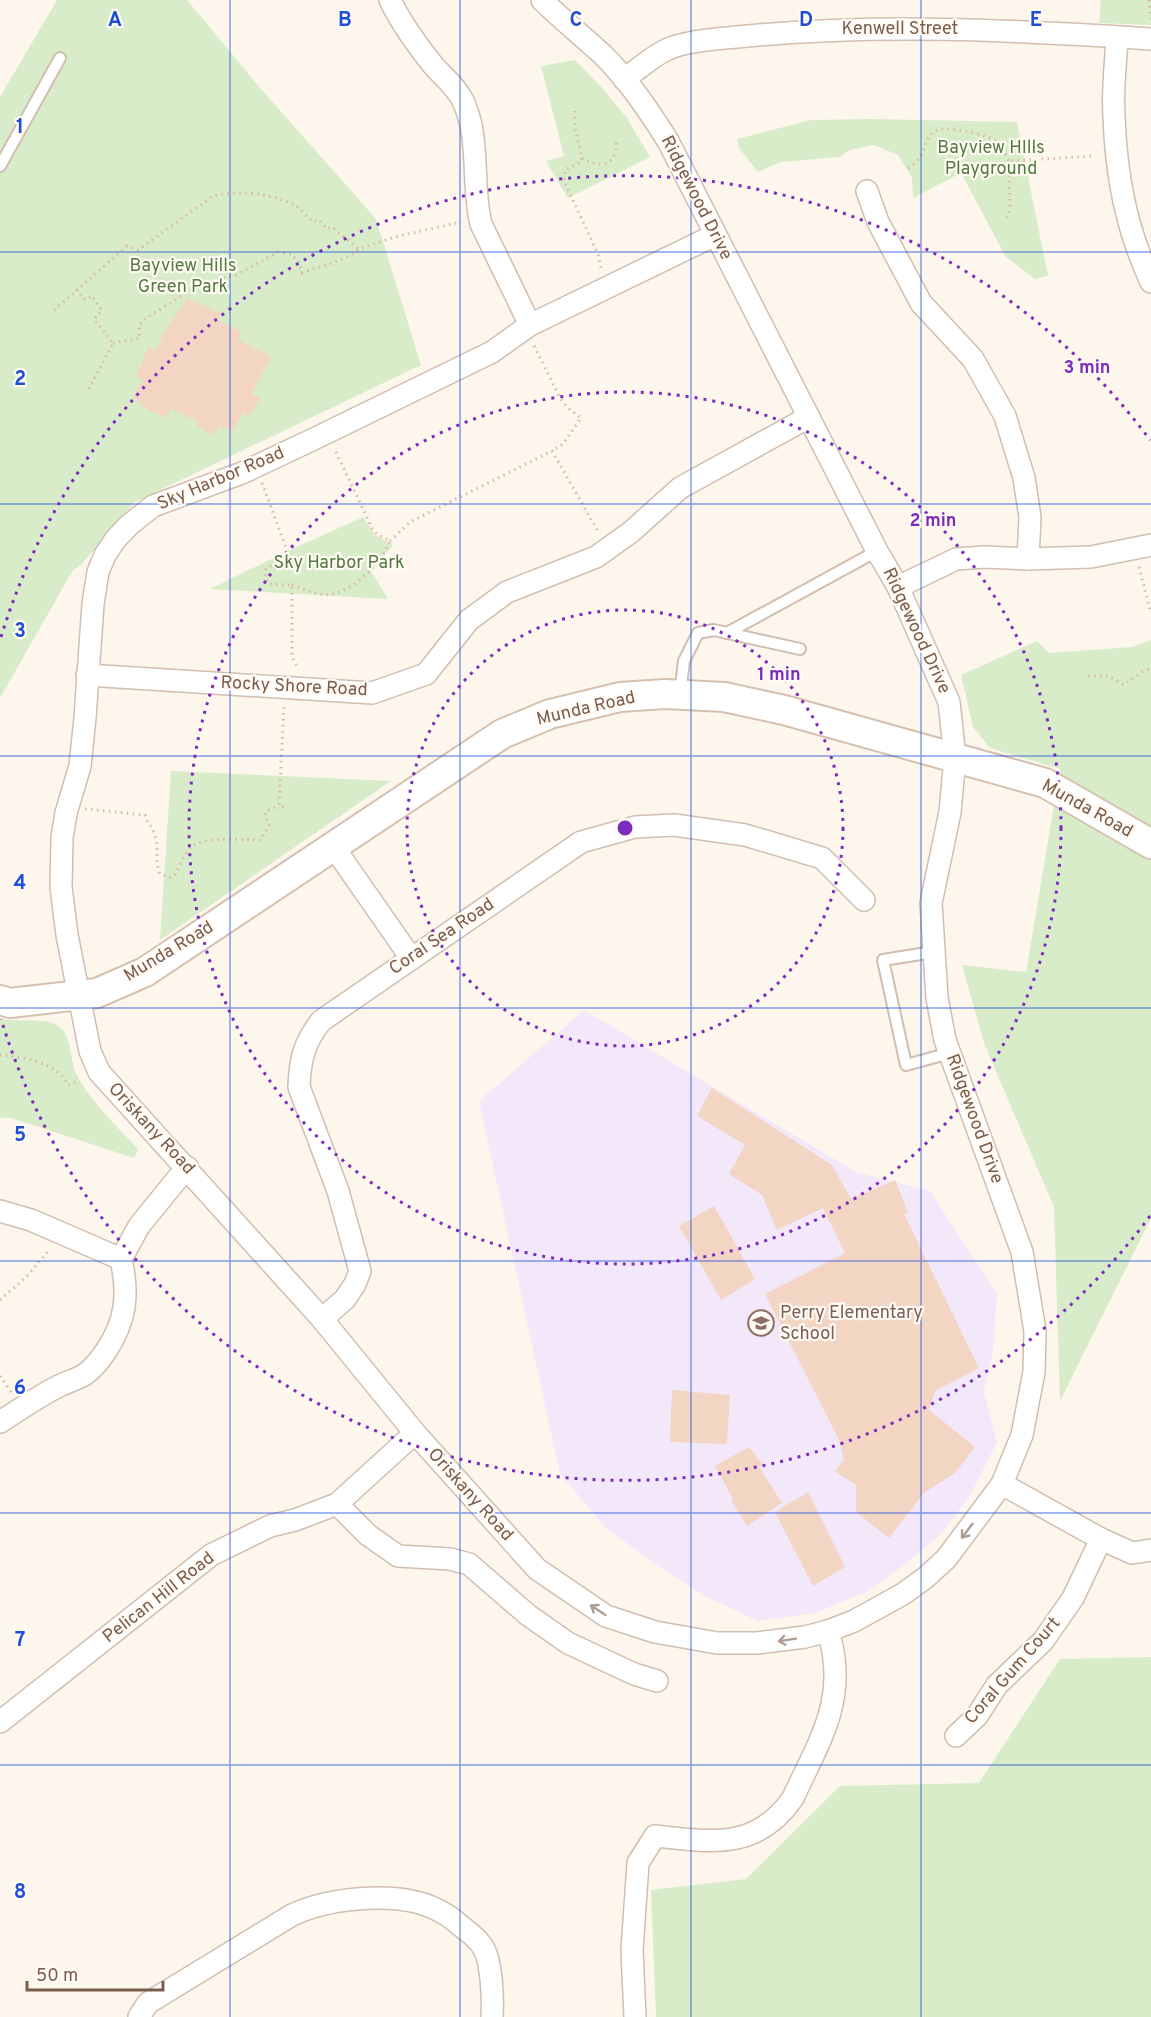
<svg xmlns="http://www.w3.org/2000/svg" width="1151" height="2017" font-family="Overpass,sans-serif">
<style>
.education{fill:#f3e8fa}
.green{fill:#d8ecc9}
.building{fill:#f3d5c3}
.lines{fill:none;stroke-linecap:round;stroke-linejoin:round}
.lane-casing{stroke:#d1beb0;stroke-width:14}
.street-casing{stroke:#d1beb0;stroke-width:24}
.secondary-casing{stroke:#d6c0b0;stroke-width:32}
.path{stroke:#d9b8a5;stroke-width:3;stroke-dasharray:1.5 4.5;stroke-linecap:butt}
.lane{stroke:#fff;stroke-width:10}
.street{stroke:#fff;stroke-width:21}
.secondary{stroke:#fff;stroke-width:28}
.oneway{stroke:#af9d94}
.grid{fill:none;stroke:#1d4ed8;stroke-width:1.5;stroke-opacity:0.55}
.ring{fill:none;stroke:#7b2cbf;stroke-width:3;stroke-dasharray:3 6}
.labels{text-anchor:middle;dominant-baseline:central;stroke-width:4.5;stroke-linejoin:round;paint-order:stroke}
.street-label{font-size:18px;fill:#7a5c4d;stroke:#fffaf3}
.park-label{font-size:18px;fill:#537a41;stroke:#fffaf3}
.education-label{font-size:18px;fill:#785e54;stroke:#fffaf3;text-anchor:start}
.grid-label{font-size:20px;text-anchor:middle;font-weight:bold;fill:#1d4ed8;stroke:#fffaf3;stroke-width:4.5;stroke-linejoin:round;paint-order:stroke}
.centre{fill:#7b2cbf;stroke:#fffaf3;stroke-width:3}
.ring-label{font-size:18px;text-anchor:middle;font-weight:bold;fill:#7b2cbf;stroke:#fffaf3;stroke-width:4.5;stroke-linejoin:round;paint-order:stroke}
</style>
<rect width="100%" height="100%" fill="#fdf6ec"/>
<path class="education" d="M584,1010L856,1172L930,1191L997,1294L993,1352L984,1391L997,1442L971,1494L943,1532L909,1561L867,1592L815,1613L758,1621L709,1598L668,1573L606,1528L560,1474L479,1101Z"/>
<g class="green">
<path d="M57,0H187L261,89L376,219L421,365L135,502L81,565L73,570L0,698V97Z"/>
<path d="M1101,0H1151V25L1099,23Z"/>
<path d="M575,60L603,89L627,118L650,157L568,198L546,161L564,156L541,66Z"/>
<path d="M872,119L1017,122L1048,276L1035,279L1006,257L961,173L913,198L912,178L898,155L874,145L849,150L840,157L781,162L758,172L739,148L737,139L811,120Z"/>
<path d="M363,517L375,535L393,545L371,571L388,599L210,589L290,550Z"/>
<path d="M1151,640V1218L1060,1401L1054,1207L984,1043L962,965L1026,972L1060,769L990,748L973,727L961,675L1037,641L1049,653L1133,647Z"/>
<path d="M171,771L391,781L160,940Z"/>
<path d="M0,1019C13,1021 46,1019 55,1024C73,1032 69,1058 76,1073C90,1102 117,1126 138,1149L134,1158L11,1118H0Z"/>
<path d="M1151,1657V2017H656L651,1890L746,1879L840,1786L979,1783L1060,1659Z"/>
</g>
<g class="building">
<path d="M188,298L221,314L218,320L242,332L238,339L271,357L252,394L260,398L249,418L243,412L233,431L219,426L214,436L197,426L199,422L171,409L167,418L148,410L133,397L143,380L136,377L148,347L155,351L164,333Z"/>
<path d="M712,1088L832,1165L851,1199L895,1180L908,1212L904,1214L979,1368L935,1391L929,1410L975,1447L956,1472L924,1493L889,1538L856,1512V1485L835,1471L844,1460L839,1440L765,1294L845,1253L823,1208L777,1230L762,1195L729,1174L745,1145L697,1116Z"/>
<path d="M714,1206L755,1279L721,1300L679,1226Z"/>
<path d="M672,1390L730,1395L727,1444L670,1442Z"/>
<path d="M749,1447L763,1465L759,1467L782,1503L747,1526L731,1500L733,1499L715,1466Z"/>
<path d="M808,1492L845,1567L813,1586L775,1512Z"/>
</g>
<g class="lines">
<g class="lane-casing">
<g id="lane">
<path d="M0,166L60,58"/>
<path d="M727,633L877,551"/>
<path d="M680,694L684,661L698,633L714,630L800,649"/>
<path d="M933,952L883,960L906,1065L950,1053"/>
</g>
</g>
<g class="street-casing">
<g id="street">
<path d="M390,0C401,23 417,45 433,65C443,77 456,86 463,101C481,139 471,184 481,224L530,325"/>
<path d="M542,0C562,20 584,37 604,56C629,81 649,111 668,141L877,551L898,587L949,702L955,758L950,812L931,903L937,998L945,1040L1022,1252L1035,1331L1034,1372L1022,1435L1002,1484L946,1559L925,1578L903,1594L854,1621L828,1631L805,1637L757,1643H717L655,1632L606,1616L537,1569L415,1433L322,1319L99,1072L90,1051L67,935L61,887L62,838L66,813L80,766L85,718L93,604L98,572L105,555L115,540L128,526L153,506L242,473L318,437L492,352L530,325L715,235"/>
<path d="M1117,37C1116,63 1112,90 1114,116C1116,175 1126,228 1151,282"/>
<path d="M624,79C638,70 651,57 666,50C684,41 716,39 737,37C875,23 1013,30 1151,39"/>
<path d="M867,191L878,222L921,303L973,359L1005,416L1024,478L1030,517L1028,559"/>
<path d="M898,587L956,559L985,557L1028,559L1091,557L1151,545"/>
<path d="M87,675L372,693L426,674L469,620L507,592L596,557L631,532L680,488L809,417"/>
<path d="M333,846L411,958"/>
<path d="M0,1211L31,1220L121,1259"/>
<path d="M322,1319L345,1299L355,1284L360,1271L338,1191L299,1087C300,1059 304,1043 321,1021L581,842L635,827L674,825L745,835L822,858L864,900"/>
<path d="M0,1422C19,1410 39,1396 59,1386C67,1382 77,1379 84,1375C93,1369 100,1360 106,1351C126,1321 129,1295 121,1259L139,1226L187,1167"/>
<path d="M1002,1484L1101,1539L1132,1553L1151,1550"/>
<path d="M337,1504L368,1535L398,1556L450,1559L469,1564L528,1615L568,1643L634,1674L657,1681"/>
<path d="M0,1722L211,1555L270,1526L295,1520L337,1504L415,1433"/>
<path d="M956,1736L977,1716L997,1685L1043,1641L1073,1598L1101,1539"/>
<path d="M139,2017L148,2003L292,1915C331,1897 405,1889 443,1913C450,1916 456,1922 462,1927C469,1932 480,1941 484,1949C492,1964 493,2000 492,2017"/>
<path d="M635,2017L632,1950L638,1863L655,1836C711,1842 756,1851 793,1798C820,1739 849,1698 828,1631"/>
</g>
</g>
<g class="secondary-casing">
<path id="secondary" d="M0,1000L10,1003L97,993L145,972L502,734L550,714L620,697L665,694L724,697L784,710L1045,783L1151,844"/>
</g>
<g class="path">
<path d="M1149,0L1151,19"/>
<path d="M575,111V128L582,158L581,162L565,170L564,181L598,254L601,268"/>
<path d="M582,158C600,169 617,166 616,142"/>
<path d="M908,168C929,156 920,142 935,131C943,125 989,134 997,142C1002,146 1006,155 1009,161"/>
<path d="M1007,218L1010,208L1009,161L1095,156"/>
<path d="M54,310L77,290"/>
<path d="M113,343L140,338L139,326L142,321L186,293L219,279L236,275L278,252L291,254L299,262L302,273C323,264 341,264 359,249"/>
<path d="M534,346L560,398L567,407L581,418L563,444L552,451"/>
<path d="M89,389L113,343L94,319L102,311L92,296L85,300L77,290L127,246L138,250L213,196C239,190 271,193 295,205C301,209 307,217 313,222L319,220L327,229L332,227L359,249L395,237L461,222"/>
<path d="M262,483L286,548V558L275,562L265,570V578L269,584L292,585V657L298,668"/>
<path d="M390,541L410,522L552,451L599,533"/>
<path d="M1139,567L1151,613"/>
<path d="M292,585C305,589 320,597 333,594C356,589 382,562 390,541L377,534L372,528L335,450"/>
<path d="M1088,676H1108L1124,685L1142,672L1151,668"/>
<path d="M284,807L279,805L284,707"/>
<path d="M85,809L145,815C147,823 152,826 154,833C160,846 154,861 160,874L170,877L175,875C180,866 184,854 191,847C203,836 244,840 261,840L269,825L266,818L265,812L279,805"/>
<path d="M0,1055C22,1057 58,1062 68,1085L79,1081"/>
<path d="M0,1300L27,1276L50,1249"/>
<path d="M0,1376L11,1392"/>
</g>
<use href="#lane" class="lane"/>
<use href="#street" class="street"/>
<use href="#secondary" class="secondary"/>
</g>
<defs><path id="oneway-shaft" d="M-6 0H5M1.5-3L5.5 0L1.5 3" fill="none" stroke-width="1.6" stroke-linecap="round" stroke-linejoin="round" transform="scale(1.5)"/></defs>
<g class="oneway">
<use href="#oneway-shaft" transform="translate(967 1531) rotate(127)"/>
<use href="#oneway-shaft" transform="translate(598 1610) rotate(-147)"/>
<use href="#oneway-shaft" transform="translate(787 1640) rotate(171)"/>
</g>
<path class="grid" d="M230,0V2017M460,0V2017M691,0V2017M921,0V2017M0,252H1151M0,504H1151M0,756H1151M0,1008H1151M0,1261H1151M0,1513H1151M0,1765H1151"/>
<g class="ring">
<circle cx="625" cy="828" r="218"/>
<circle cx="625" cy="828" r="436"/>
<path d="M1150 1216A653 653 0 0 1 1 1019M1 637A653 653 0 0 1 1150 440"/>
</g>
<defs>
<g id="school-ring" transform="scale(1.35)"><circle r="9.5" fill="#fffaf3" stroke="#8d6e63" stroke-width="1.5"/><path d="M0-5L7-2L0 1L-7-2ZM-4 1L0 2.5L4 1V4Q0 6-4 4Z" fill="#8d6e63"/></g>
</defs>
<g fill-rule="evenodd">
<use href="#school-ring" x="761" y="1323"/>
</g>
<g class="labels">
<g class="street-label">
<text x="900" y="29">Kenwell Street</text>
<text transform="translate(696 198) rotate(63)">Ridgewood Drive</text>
<text transform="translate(221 479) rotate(-23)">Sky Harbor Road</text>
<text transform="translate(916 631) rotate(65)">Ridgewood Drive</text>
<text transform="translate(294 687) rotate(3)">Rocky Shore Road</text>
<text transform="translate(586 709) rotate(-13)">Munda Road</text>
<text transform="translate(1087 809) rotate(29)">Munda Road</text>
<text transform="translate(442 937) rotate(-34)">Coral Sea Road</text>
<text transform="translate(169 952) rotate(-31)">Munda Road</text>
<text transform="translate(974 1119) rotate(70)">Ridgewood Drive</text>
<text transform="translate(151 1129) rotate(47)">Oriskany Road</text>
<text transform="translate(470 1495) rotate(48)">Oriskany Road</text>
<text transform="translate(159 1598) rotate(-38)">Pelican Hill Road</text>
<text transform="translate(1013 1671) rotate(-49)">Coral Gum Court</text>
</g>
<g class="park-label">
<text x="991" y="148">Bayview HIlls<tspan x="991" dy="21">Playground</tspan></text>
<text x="183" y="266">Bayview Hills<tspan x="183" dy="21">Green Park</tspan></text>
<text x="339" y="563">Sky Harbor Park</text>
</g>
<g class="education-label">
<text x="780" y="1313">Perry Elementary<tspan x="780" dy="21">School</tspan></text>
</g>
</g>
<g class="grid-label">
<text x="115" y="26">A</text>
<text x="345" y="26">B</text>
<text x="576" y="26">C</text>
<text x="806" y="26">D</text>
<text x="1036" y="26">E</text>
<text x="20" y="133">1</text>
<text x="20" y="385">2</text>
<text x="20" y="637">3</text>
<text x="20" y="889">4</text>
<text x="20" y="1141">5</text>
<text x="20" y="1394">6</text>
<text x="20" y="1646">7</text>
<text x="20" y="1898">8</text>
</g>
<circle cx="625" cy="828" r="9" class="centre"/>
<g class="ring-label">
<text x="1087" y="373">3 min</text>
<text x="933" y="526">2 min</text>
<text x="779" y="680">1 min</text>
</g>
<path d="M27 1981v9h136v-9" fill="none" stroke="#7a5c4d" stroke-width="3"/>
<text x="36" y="1981" font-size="18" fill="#7a5c4d" stroke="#fffaf3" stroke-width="4.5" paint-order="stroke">50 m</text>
</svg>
